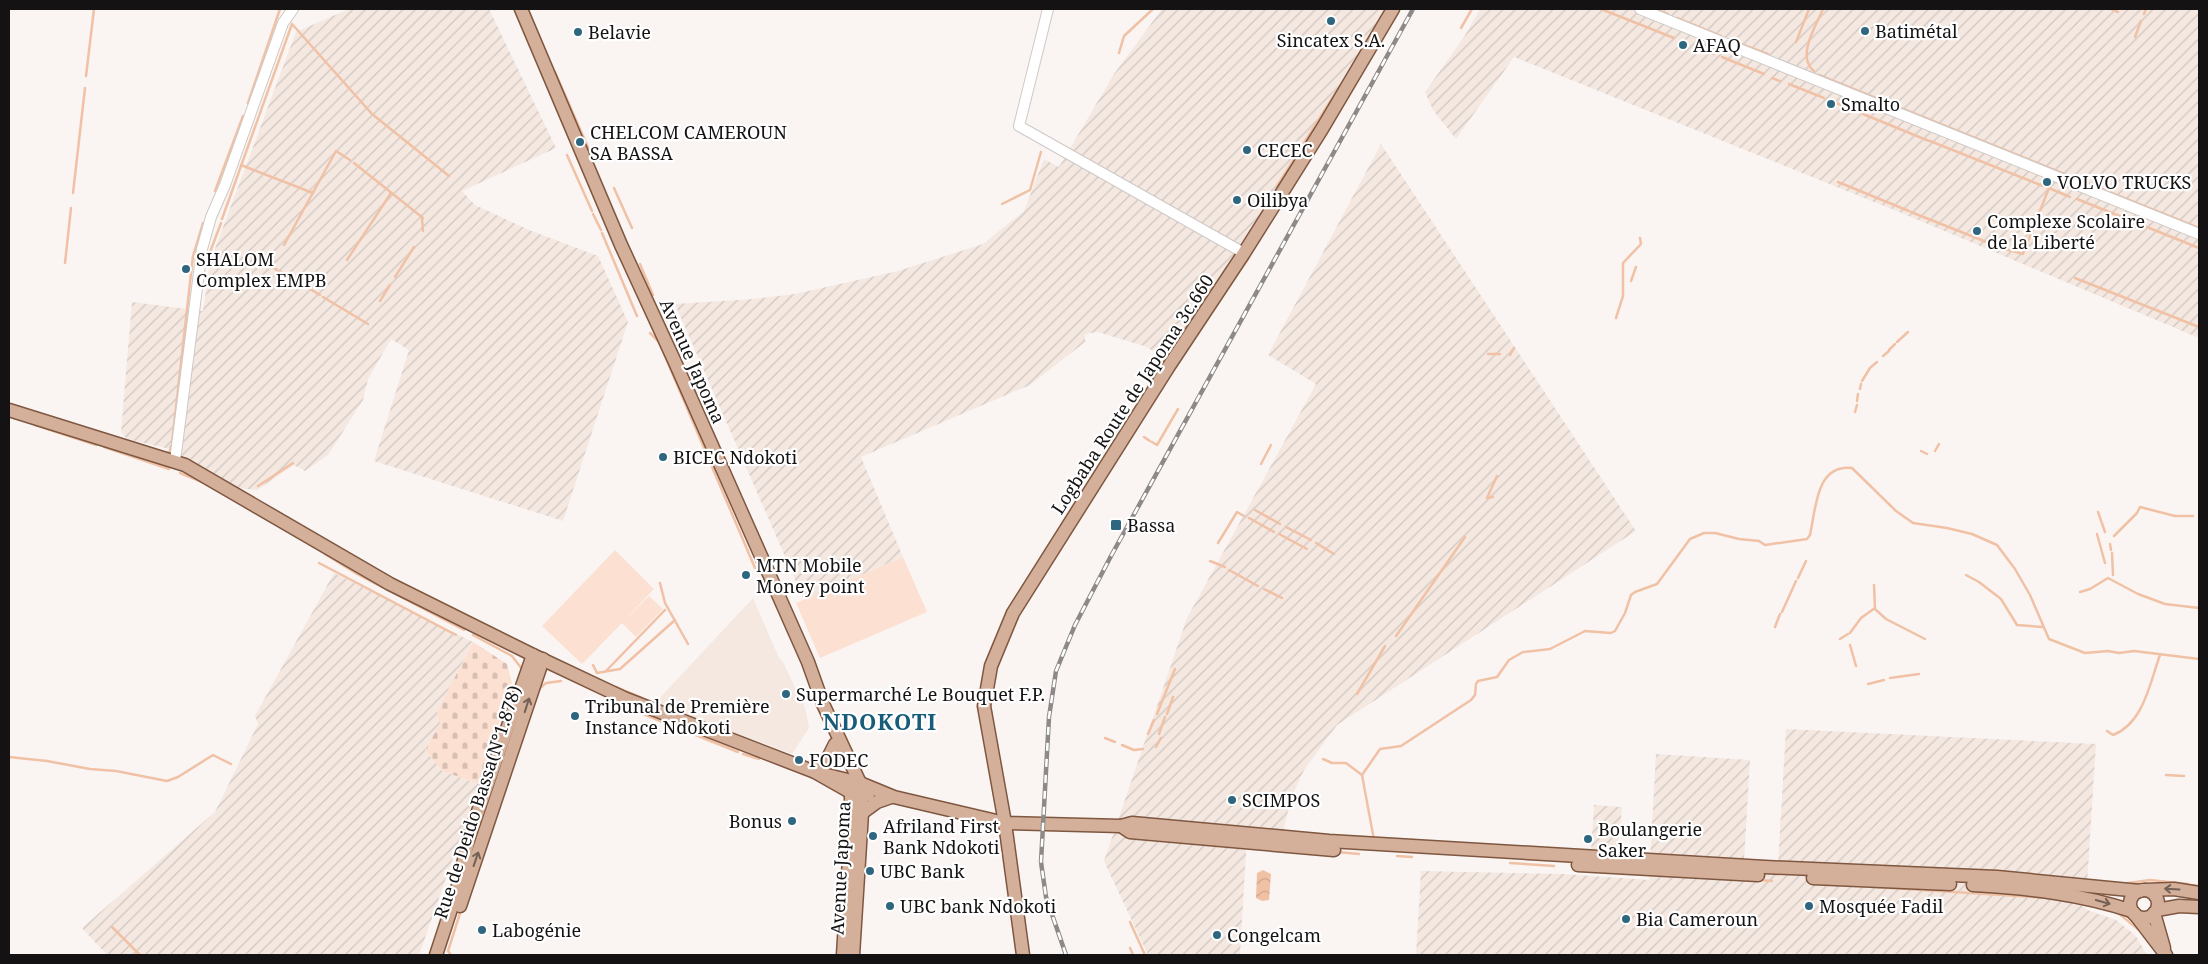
<svg xmlns="http://www.w3.org/2000/svg" width="2208" height="964" font-family="'Noto Serif',serif">
<style>
.built{fill:#f4e8e1}
.industrial{fill:url(#industrial-furrows)}
.cemetery{fill:url(#cemetery-stones)}
.green{fill:#fce1d2}
.water{fill:url(#water-waves)}
.lines{fill:none;stroke-linecap:round;stroke-linejoin:round}
.stream{stroke:#f1c1a5;stroke-width:2.5}
.minor-casing{stroke:#cdc8c6;stroke-width:12}
.major-casing{stroke:#7f5740;stroke-width:15}
.minor{stroke:#fff;stroke-width:10}
.major{stroke:#d4b09b;stroke-width:12}
.rail-casing{stroke:#8d8988;stroke-width:4.5}
.rail{stroke:#fff;stroke-width:2.5;stroke-dasharray:8;stroke-linecap:butt}
.oneway{stroke:#746156}
.poi-dot{fill:#2e6680;stroke:#fff;stroke-width:2}
.labels{text-anchor:middle;dominant-baseline:central;stroke-width:4.5;stroke-linejoin:round;paint-order:stroke}
.poi-label{font-size:18px;fill:#141212;stroke:#fff;text-anchor:start}
.street-label{font-size:18px;fill:#141212;stroke:#fff}
.district-label{font-size:22px;font-weight:bold;letter-spacing:1px;fill:#195c79;stroke:#fff}
</style>
<defs>
<pattern id="industrial-furrows" width="10" height="10" patternUnits="userSpaceOnUse" patternTransform="scale(1.25)"><rect width="10" height="10" fill="#f4e8e1"/><path d="M-1 1l2-2M0 10L10 0M9 11l2-2" fill="none" stroke="#d0c6c0"/></pattern>
<pattern id="cemetery-stones" width="16" height="16" patternUnits="userSpaceOnUse" patternTransform="scale(1.25)"><rect width="16" height="16" fill="#fce1d2"/><path d="M2 7V4a2 2 0 0 1 4 0v3zM10 15v-3a2 2 0 0 1 4 0v3z" fill="#d7c0b3"/></pattern>
<pattern id="water-waves" width="16" height="10" patternUnits="userSpaceOnUse" patternTransform="scale(1.25)"><rect width="16" height="10" fill="#f1c1a5"/><path d="M0 5q4-4 8 0t8 0" fill="none" stroke="#cea58d"/></pattern>
</defs>
<rect width="100%" height="100%" fill="#faf5f3"/>
<path class="built" d="M753,598L779,658L782,660L805,708L809,728L792,754L655,703Z"/>
<g class="industrial">
<path d="M349,9H489L556,148L462,191L475,205L529,230L598,256L628,322L563,521L374,461L409,350L391,339L368,379L363,400L328,455L305,471L294,465L257,490L230,487L174,450L127,439L121,432L132,302L203,311L210,262L296,32Z"/>
<path d="M1162,9H1391L1171,363L1147,347L1098,332L1085,334V342L1030,385L861,457L903,557L804,600L675,304L754,299L795,294L898,271L983,244L1024,211L1044,159L1059,167L1114,74Z"/>
<path d="M1480,9H2199V338L1904,214L1514,57L1456,139L1433,110L1425,92L1464,37Z"/>
<path d="M1381,144L1636,531L1337,725L1304,770L1292,796L1281,838L1247,836L1240,955H1148L1104,861L1187,618L1316,384L1268,355Z"/>
<path d="M334,573L473,642L437,712L441,724L425,750L442,771L479,784L419,955H107L82,928L215,812L258,724L255,716Z"/>
<path d="M1786,729L2096,744L2087,885L2069,894L2087,910L2116,920L2135,935L2147,955H1416L1421,871L1563,874L1649,880L1656,754L1750,760L1744,862L1778,864Z"/>
<path d="M1594,805L1622,807L1618,854L1591,853Z"/>
</g>
<path class="cemetery" d="M473,642L507,664L512,683L479,784L442,771L425,750L440,724L437,712Z"/>
<g class="green">
<path d="M615,550L654,589L623,622L649,596L663,609L636,637L622,623L582,664L542,626Z"/>
<path d="M903,557L927,612L820,658L796,603Z"/>
</g>
<path class="water" d="M1263,870L1271,874L1269,900L1262,901L1256,898L1257,873Z"/>
<g class="lines">
<g class="stream">
<path d="M1601,9L1674,38"/>
<path d="M1654,9L1668,14"/>
<path d="M2111,9L2118,12"/>
<path d="M2144,14L2146,9"/>
<path d="M1677,18L1721,36"/>
<path d="M1461,28L1472,9"/>
<path d="M2135,37L2141,21"/>
<path d="M1733,41L1768,54"/>
<path d="M1796,42L1809,9"/>
<path d="M1698,48L1714,54"/>
<path d="M1119,53L1124,36L1153,9"/>
<path d="M1360,53L1372,32"/>
<path d="M1722,57L1764,74"/>
<path d="M1814,71C1796,56 1816,26 1823,9"/>
<path d="M555,72L590,152"/>
<path d="M1819,75L2199,228"/>
<path d="M86,76L94,9"/>
<path d="M1772,78L1780,81"/>
<path d="M1789,84L1824,98"/>
<path d="M1834,102L1846,107"/>
<path d="M248,103L280,9"/>
<path d="M1863,114L1929,141"/>
<path d="M1930,141L2043,186"/>
<path d="M1302,146L1340,86"/>
<path d="M567,155L592,211"/>
<path d="M354,163L423,218"/>
<path d="M241,165L313,193"/>
<path d="M1838,182L1909,211"/>
<path d="M1277,186L1298,153"/>
<path d="M2044,186L2070,197"/>
<path d="M220,188L215,191L243,116"/>
<path d="M614,188L632,228"/>
<path d="M73,193L85,88"/>
<path d="M2077,199L2199,248"/>
<path d="M1002,204L1030,190L1041,152"/>
<path d="M1911,212L2004,249"/>
<path d="M593,214L601,230"/>
<path d="M222,219L292,24L372,114L449,176"/>
<path d="M422,219L423,231"/>
<path d="M602,233L637,316"/>
<path d="M284,245L336,151L350,160"/>
<path d="M2005,249L2023,254L2049,188"/>
<path d="M347,260L391,193"/>
<path d="M266,262L277,270"/>
<path d="M65,263L71,208"/>
<path d="M206,263L221,223"/>
<path d="M640,264L653,295"/>
<path d="M280,271L320,295"/>
<path d="M1237,273L1248,259L1247,256"/>
<path d="M395,277L414,247"/>
<path d="M2075,278L2199,327"/>
<path d="M1631,281L1636,267"/>
<path d="M323,297L368,324"/>
<path d="M380,301L390,285"/>
<path d="M1616,318L1623,296V263L1641,244L1640,238"/>
<path d="M650,333L659,342L755,568"/>
<path d="M1897,342L1908,332"/>
<path d="M1889,350L1895,344"/>
<path d="M1488,354H1500"/>
<path d="M1510,355L1514,348"/>
<path d="M1883,356L1889,351"/>
<path d="M1871,367L1877,362"/>
<path d="M1862,381L1870,368"/>
<path d="M1860,389L1861,384"/>
<path d="M1857,401L1858,394"/>
<path d="M1855,412L1857,405"/>
<path d="M35,425L96,445"/>
<path d="M1144,437L1150,441"/>
<path d="M1152,442L1157,445L1178,409"/>
<path d="M172,443L193,256L203,223"/>
<path d="M104,447L169,469"/>
<path d="M1921,451L1927,454"/>
<path d="M1935,451L1939,444"/>
<path d="M166,454L170,451L171,446"/>
<path d="M1261,464L1271,445"/>
<path d="M180,473L202,482"/>
<path d="M258,486L293,463"/>
<path d="M1493,497L1487,498L1497,476"/>
<path d="M1255,510L1280,524"/>
<path d="M2098,512L2105,532"/>
<path d="M1249,518L1274,532"/>
<path d="M1286,527L1311,540"/>
<path d="M1279,534L1307,549"/>
<path d="M2097,534L2105,563"/>
<path d="M2114,536L2137,513L2140,507L2175,516H2193"/>
<path d="M1218,543L1237,512L1244,516"/>
<path d="M1316,543L1334,554"/>
<path d="M2110,544L2111,550"/>
<path d="M2112,553L2113,575"/>
<path d="M325,554L357,574L464,630"/>
<path d="M1210,561L1225,567"/>
<path d="M319,563L456,635"/>
<path d="M1229,570L1258,586"/>
<path d="M1966,575L1979,582L2001,599L2017,625L2042,627"/>
<path d="M1798,578L1806,561"/>
<path d="M660,583L665,603L688,644"/>
<path d="M1874,585L1875,609"/>
<path d="M1264,589L1282,598"/>
<path d="M2080,592L2090,589L2108,578L2138,594L2165,604L2199,608"/>
<path d="M1876,610L1886,619L1925,639"/>
<path d="M1782,612L1796,581"/>
<path d="M1775,627L1780,614"/>
<path d="M1850,633L1861,618L1875,608"/>
<path d="M473,635L512,656L522,669"/>
<path d="M1396,636L1465,537"/>
<path d="M1840,639L1848,634"/>
<path d="M1850,645L1856,666"/>
<path d="M593,665L597,673L620,669L675,620"/>
<path d="M606,671L665,610"/>
<path d="M1890,678L1919,674"/>
<path d="M1868,684L1884,680"/>
<path d="M616,687L642,698"/>
<path d="M539,689L546,683L561,681"/>
<path d="M1357,694L1385,646"/>
<path d="M624,706L682,730"/>
<path d="M1157,714L1175,669"/>
<path d="M1167,714L1173,697"/>
<path d="M683,730L738,752"/>
<path d="M2107,731L2113,735C2144,723 2150,682 2160,655"/>
<path d="M1148,734L1154,720"/>
<path d="M1159,734L1165,717"/>
<path d="M1105,738L1115,742"/>
<path d="M1122,745L1134,750L1143,749"/>
<path d="M1156,747L1161,738"/>
<path d="M743,754L759,759"/>
<path d="M9,757L47,761L90,769L116,771L167,781L178,777L213,755L231,764"/>
<path d="M1323,759L1332,763H1346L1362,775"/>
<path d="M2166,775L2184,776"/>
<path d="M1374,840L1362,775L1380,749L1401,746L1471,700L1475,695L1476,684L1478,681L1497,677L1509,660L1523,652L1550,649L1585,631L1611,633L1615,631L1625,613L1631,595L1635,592L1657,584L1690,539L1704,533H1715L1739,539L1759,541L1765,545L1807,539L1810,535C1816,508 1816,464 1852,468L1896,511L1913,523L1947,528L1972,534L1997,545L2015,569L2030,595L2049,639L2085,653L2108,651L2119,653L2134,651L2199,659"/>
<path d="M1337,852L1359,854"/>
<path d="M1397,856L1412,857"/>
<path d="M1510,863L1554,866"/>
<path d="M1759,880L1772,881"/>
<path d="M2121,884L2150,880L2188,884"/>
<path d="M2191,885L2199,886"/>
<path d="M1874,887L2048,898"/>
<path d="M2117,912L2139,930"/>
<path d="M1130,922L1145,955"/>
<path d="M112,927L140,955"/>
<path d="M1130,948L1133,955"/>
<path d="M451,955L448,951L461,910"/>
</g>
<g class="minor-casing">
<g id="minor">
<path d="M1048,9L1019,126L1244,253"/>
<path d="M1640,9L2199,234"/>
<path d="M175,461L202,249L211,217L225,185L283,23L293,9"/>
</g>
</g>
<g class="major-casing">
<g id="major">
<path d="M521,9L621,245L674,360L808,662L823,704L860,783L862,813L853,955"/>
<path d="M9,410L185,465L390,584L533,655L624,698L815,772L852,793L868,795"/>
<path d="M815,772L860,783L894,797L1005,823L1121,826L1132,823L1329,841L1765,867L1997,877L2140,891"/>
<path d="M816,772L828,758L835,744"/>
<path d="M862,813L877,802L891,797"/>
<path d="M1121,826L1130,832L1334,850"/>
<path d="M1578,865L1758,875"/>
<path d="M1813,878L1950,884"/>
<path d="M1973,885C2028,888 2080,894 2132,911"/>
<path d="M2145,890L2174,889L2199,893"/>
<circle cx="2144" cy="904" r="14"/>
<path d="M460,906L543,659"/>
<path d="M2157,910L2179,906L2199,907"/>
<path d="M2134,913L2166,955"/>
<path d="M2154,913L2164,948"/>
<path d="M436,955L456,894L470,834L533,655"/>
<path d="M843,955L851,826V785"/>
<path d="M1023,955L1005,823L984,706L991,666L1013,613L1169,366L1244,253L1322,129L1393,9"/>
</g>
</g>
<use href="#minor" class="minor"/>
<use href="#major" class="major"/>
<g class="rail-casing">
<path id="rail" d="M1066,955L1046,897L1041,862L1049,717L1056,671L1075,625L1111,556L1413,9"/>
</g>
<use href="#rail" class="rail"/>
</g>
<defs><path id="oneway-shaft" d="M-6 0H5M1.5-3L5.5 0L1.5 3" fill="none" stroke-width="1.6" stroke-linecap="round" stroke-linejoin="round" transform="scale(1.25)"/></defs>
<g class="oneway">
<use href="#oneway-shaft" transform="translate(527 705) rotate(-72)"/>
<use href="#oneway-shaft" transform="translate(476 859) rotate(-71)"/>
<use href="#oneway-shaft" transform="translate(2172 889) rotate(-177)"/>
<use href="#oneway-shaft" transform="translate(2103 902) rotate(16)"/>
</g>
<g class="poi-dot">
<circle cx="1331" cy="21" r="5"/>
<circle cx="1865" cy="31" r="5"/>
<circle cx="578" cy="32" r="5"/>
<circle cx="1683" cy="45" r="5"/>
<circle cx="1831" cy="104" r="5"/>
<circle cx="580" cy="142" r="5"/>
<circle cx="1247" cy="150" r="5"/>
<circle cx="2047" cy="182" r="5"/>
<circle cx="1237" cy="200" r="5"/>
<circle cx="1977" cy="231" r="5"/>
<circle cx="186" cy="269" r="5"/>
<circle cx="663" cy="457" r="5"/>
<rect x="1110" y="519" width="12" height="12" rx="2.5"/>
<circle cx="746" cy="575" r="5"/>
<circle cx="786" cy="694" r="5"/>
<circle cx="575" cy="716" r="5"/>
<circle cx="799" cy="760" r="5"/>
<circle cx="1232" cy="800" r="5"/>
<circle cx="792" cy="821" r="5"/>
<circle cx="873" cy="836" r="5"/>
<circle cx="1588" cy="839" r="5"/>
<circle cx="870" cy="871" r="5"/>
<circle cx="890" cy="906" r="5"/>
<circle cx="1809" cy="906" r="5"/>
<circle cx="1626" cy="919" r="5"/>
<circle cx="482" cy="930" r="5"/>
<circle cx="1217" cy="935" r="5"/>
</g>
<g class="labels">
<g class="poi-label">
<text x="1875" y="31">Batimétal</text>
<text x="588" y="32">Belavie</text>
<text x="1331" y="40" text-anchor="middle">Sincatex S.A.</text>
<text x="1693" y="45">AFAQ</text>
<text x="1841" y="104">Smalto</text>
<text x="590" y="132">CHELCOM CAMEROUN<tspan x="590" dy="21">SA BASSA</tspan></text>
<text x="1257" y="150">CECEC</text>
<text x="2057" y="182">VOLVO TRUCKS</text>
<text x="1247" y="200">Oilibya</text>
<text x="1987" y="221">Complexe Scolaire<tspan x="1987" dy="21">de la Liberté</tspan></text>
<text x="196" y="259">SHALOM<tspan x="196" dy="21">Complex EMPB</tspan></text>
<text x="673" y="457">BICEC Ndokoti</text>
<text x="1127" y="525">Bassa</text>
<text x="756" y="565">MTN Mobile<tspan x="756" dy="21">Money point</tspan></text>
<text x="796" y="694">Supermarché Le Bouquet F.P.</text>
<text x="585" y="706">Tribunal de Première<tspan x="585" dy="21">Instance Ndokoti</tspan></text>
<text x="809" y="760">FODEC</text>
<text x="1242" y="800">SCIMPOS</text>
<text x="782" y="821" text-anchor="end">Bonus</text>
<text x="883" y="826">Afriland First<tspan x="883" dy="21">Bank Ndokoti</tspan></text>
<text x="1598" y="829">Boulangerie<tspan x="1598" dy="21">Saker</tspan></text>
<text x="880" y="871">UBC Bank</text>
<text x="900" y="906">UBC bank Ndokoti</text>
<text x="1819" y="906">Mosquée Fadil</text>
<text x="1636" y="919">Bia Cameroun</text>
<text x="492" y="930">Labogénie</text>
<text x="1227" y="935">Congelcam</text>
</g>
<g class="street-label">
<text transform="translate(693 361) rotate(66)">Avenue Japoma</text>
<text transform="translate(1132 394) rotate(-57)">Logbaba Route de Japoma 3c.660</text>
<text transform="translate(477 802) rotate(-72)">Rue de Deido Bassa(N°1.878)</text>
<text transform="translate(840 868) rotate(-87)">Avenue Japoma</text>
</g>
<g class="district-label">
<text x="880" y="721">NDOKOTI</text>
</g>
</g>
<rect width="2208" height="964" fill="none" stroke="#141212" stroke-width="20"/>
</svg>
